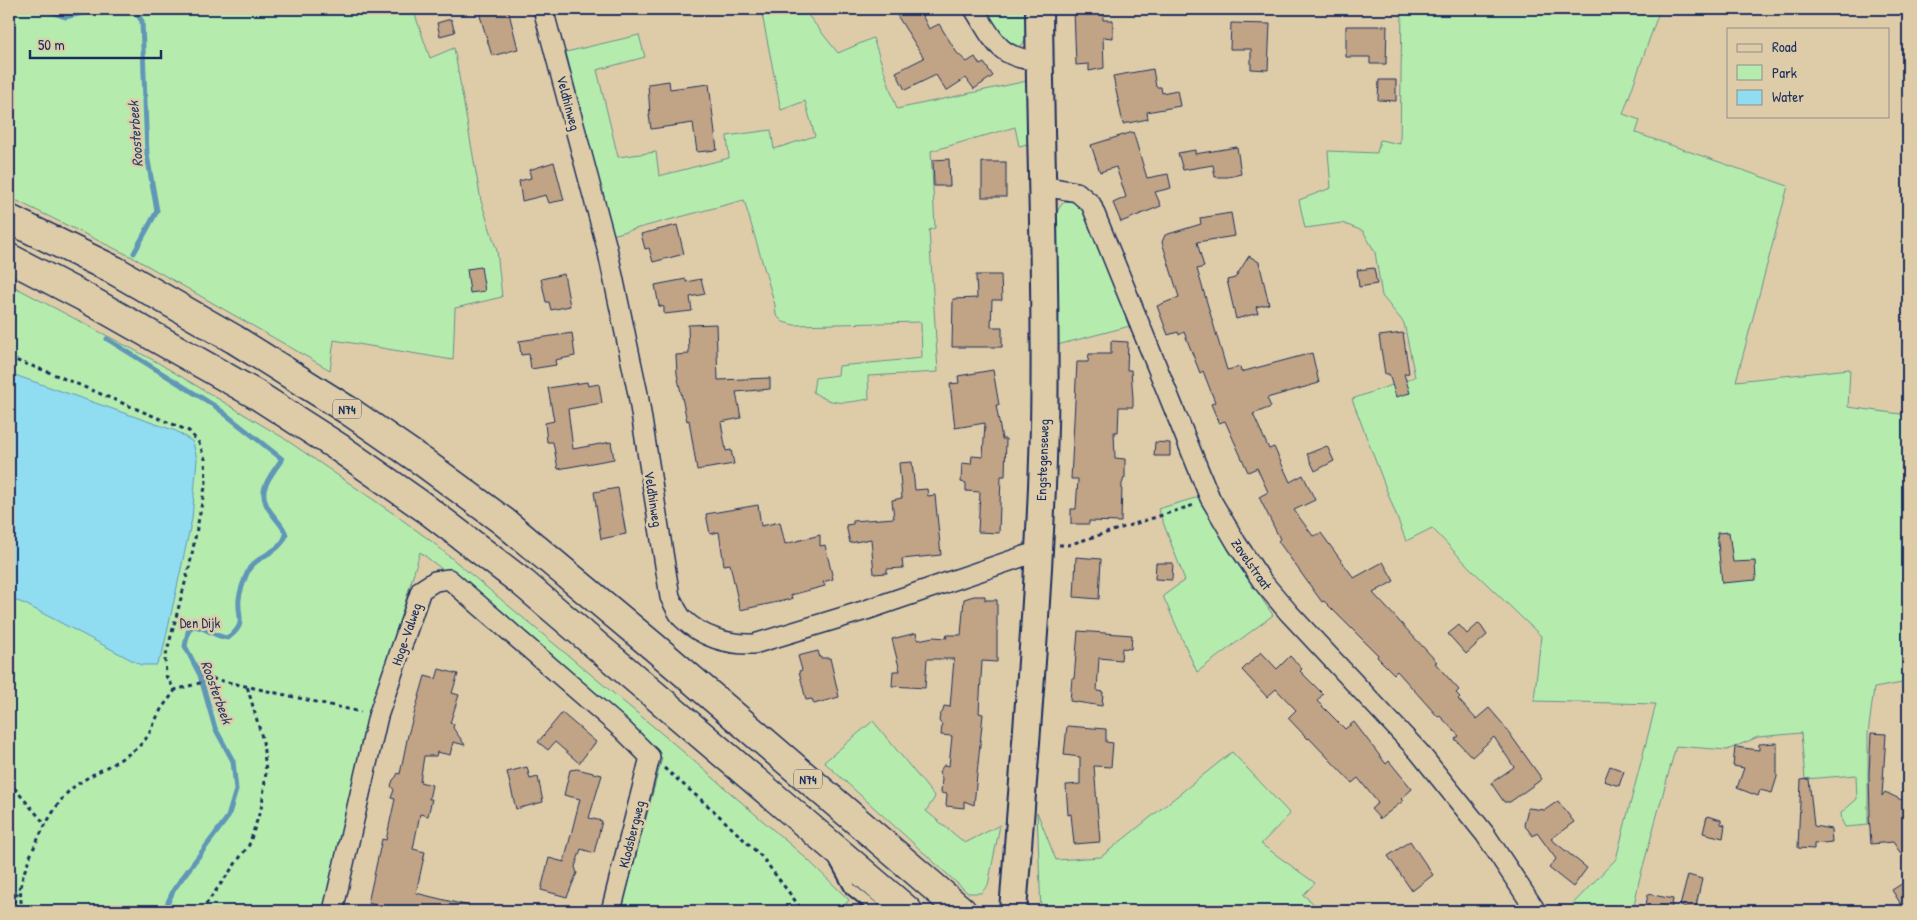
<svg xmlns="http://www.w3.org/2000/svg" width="1917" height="920" font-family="'Patrick Hand',sans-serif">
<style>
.green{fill:#b5ecae;stroke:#688e86}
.water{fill:#90dcf0;stroke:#6197b6}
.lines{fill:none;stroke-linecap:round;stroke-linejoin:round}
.stream{stroke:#6197b6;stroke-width:5}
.building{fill:#c1a386;stroke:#1b2f5e}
.lane-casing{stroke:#1b2f5e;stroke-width:14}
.street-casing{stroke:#1b2f5e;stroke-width:22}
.secondary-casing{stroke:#1b2f5e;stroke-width:30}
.highway-casing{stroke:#1b2f5e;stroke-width:31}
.path{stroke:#1b2f5e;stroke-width:3;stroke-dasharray:4 4;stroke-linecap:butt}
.lane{stroke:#decca9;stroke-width:10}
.street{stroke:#decca9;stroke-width:19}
.secondary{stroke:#decca9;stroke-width:26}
.highway{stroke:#decca9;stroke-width:28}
.labels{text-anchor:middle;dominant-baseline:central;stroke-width:5;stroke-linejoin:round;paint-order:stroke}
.shield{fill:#decca9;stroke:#565e74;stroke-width:1}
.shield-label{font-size:12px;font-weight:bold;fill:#1b2f5e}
.street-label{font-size:14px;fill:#1b2f5e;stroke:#decca9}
.park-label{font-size:14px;fill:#233862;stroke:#decca9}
.water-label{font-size:15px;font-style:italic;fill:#27406d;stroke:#decca9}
</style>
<rect width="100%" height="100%" fill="#decca9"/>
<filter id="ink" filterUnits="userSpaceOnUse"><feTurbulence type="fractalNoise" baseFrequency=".02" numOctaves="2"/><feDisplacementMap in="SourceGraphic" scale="10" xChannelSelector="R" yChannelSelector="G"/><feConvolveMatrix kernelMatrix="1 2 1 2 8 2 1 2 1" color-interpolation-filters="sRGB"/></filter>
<g filter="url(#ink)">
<g class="green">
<path d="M9,9H413L430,58L454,48L481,201L497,251L502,297L455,308L453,360L334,340L330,370L134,258L9,197Z"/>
<path d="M761,9H803L838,53L873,38L897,109L1027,81L1031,143L1019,146L1015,127L931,151L935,228L929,230L938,372L868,376L869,399C844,403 834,406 813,392L815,378L838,375L839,366L922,358L921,322L794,325L783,322L776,315L775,305L744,200L612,235L566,52L639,35L645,57L597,70L618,157L656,152L659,176L729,158L727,136L771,130L774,149L815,136L805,101L781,110Z"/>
<path d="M981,9H1028C1028,24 1032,48 1011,48Z"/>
<path d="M1402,9H1660L1623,114L1640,120L1636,133L1788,186L1736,381L1850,369L1848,407L1908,415V682L1874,688L1868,734V825L1845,827L1842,821L1841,813L1857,799L1856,775L1805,779L1801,733L1758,737L1727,750L1676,746L1639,881L1633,911H1566L1616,859L1656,704L1534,701L1541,636L1470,568L1432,528L1406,541L1352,399L1415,377L1404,323L1382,296L1375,252L1363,231L1342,223L1305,228L1299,200L1331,188L1328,151L1377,153L1380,140L1400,144Z"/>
<path d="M1066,201L1075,202L1083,206L1130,326L1057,345V212L1061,205Z"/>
<path d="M9,284L155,361L282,437L397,516L431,541L673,743L808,860L849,900L840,911H621L662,758L456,580L420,552L371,717L327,911H9Z"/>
<path d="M1202,496C1224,538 1246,577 1273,615L1197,672L1163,596L1185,580L1158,509Z"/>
<path d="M873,721L935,797L926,811L965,843L1000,825L988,885L981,893H968L824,762Z"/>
<path d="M1232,752L1290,814L1261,844L1315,883L1303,895L1323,911H1041L1037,812L1056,860L1101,857Z"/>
</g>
<path class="water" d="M9,373L176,431L193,442L197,459L192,519L162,655L156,665H141L25,604L9,598Z"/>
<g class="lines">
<g class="stream">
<path d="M43,9L65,17L100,9"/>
<path d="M133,9L142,21L147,155L157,211L134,253"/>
<path d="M107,339L215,406L282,459C268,480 254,492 273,515C278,522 284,527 286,535C280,553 259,554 249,569C245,577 240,591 239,599C237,618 248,623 228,638C214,637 205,626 192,626L188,632L185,646L200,675L215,728L233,761L236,790L228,817L174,889L164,911"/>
</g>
</g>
<g class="building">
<path d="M478,9H508L518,49L492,56Z"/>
<path d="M893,9H919L929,29L939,24L957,53L967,62L975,57L980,65L984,63L993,76L974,89L966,78L946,91L936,75L905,90L896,72L924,58Z"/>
<path d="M1074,10H1103V20H1113V38L1103,37L1104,68L1089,71V64L1076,65Z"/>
<path d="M451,19L455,32L440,36L437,23Z"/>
<path d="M1231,23L1270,24L1268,70L1251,69V49H1230Z"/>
<path d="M1346,26H1387L1386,64H1370V57H1346Z"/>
<path d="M1153,69L1156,87H1161L1162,93L1177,90L1180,106L1147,112L1148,119L1123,124L1113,76Z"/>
<path d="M1379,80H1396V101L1378,100Z"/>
<path d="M669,81L670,89L709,84L717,150L697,152L693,123L651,129L649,115H650L648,84Z"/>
<path d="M1133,132L1147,178L1168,174L1171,188L1155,192L1161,206L1121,222L1113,203L1126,197L1116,167L1100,172L1091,145Z"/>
<path d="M1237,147L1241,174L1228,177H1215L1213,165L1183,170L1178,153L1195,150V154Z"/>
<path d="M949,159L950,186H934L933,160Z"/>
<path d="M554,162L564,200L549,203L546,195L522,201L519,181L531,178L529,170Z"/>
<rect x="982" y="162" width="24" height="35"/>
<path d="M1231,213L1235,236L1197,242L1204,267L1197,269L1227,370L1240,367L1241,372L1312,353L1319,383L1267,398L1271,407L1253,414L1269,449L1274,447L1290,482L1303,475L1315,500L1294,510L1313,536L1321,533L1354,578L1383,562L1394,581L1373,593L1437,662L1435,663L1459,690L1456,693L1460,697L1458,699L1476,719L1489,708L1502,723L1542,779L1510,802H1504L1491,783L1514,767L1494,737L1472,757L1455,739L1459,736L1440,716L1438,717L1397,671L1394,674L1377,657L1378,655L1324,601L1322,602L1278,541L1280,539L1259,497L1268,492L1257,468L1248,472L1225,421L1219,423L1211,404L1215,402L1203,371L1200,373L1184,332L1179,335L1178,332L1168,335L1157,306L1179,297L1162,242L1165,235L1201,224L1200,218Z"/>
<path d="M677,225L684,254L653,262L649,248L645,249L641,234Z"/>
<path d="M1249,256L1259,262L1269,304L1256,307L1258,313L1236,319L1227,280L1235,278Z"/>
<path d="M481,267L485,291L470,293L467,269Z"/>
<path d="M1374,268L1377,284L1359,287L1357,270Z"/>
<path d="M564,274L570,306L551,310L549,302H546L541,279Z"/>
<path d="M976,275H1001L1002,300H992L991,327H1002V347H952L953,299L977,298Z"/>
<path d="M686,279V282L701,279L705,294L690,297L692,311L664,314V307L659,306L655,285Z"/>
<path d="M716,324L718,380L770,378V389L736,392L741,418L721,422L726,451L731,450L734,464L697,470L689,420L687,421L677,374L676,355L689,354L688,325Z"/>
<path d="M572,333L575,356L555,360L556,365L531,369L529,354L521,355L519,341Z"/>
<path d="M1403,333L1409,373L1404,374L1410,393L1396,397L1389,374H1385L1379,336Z"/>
<path d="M1111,341L1128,342L1127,370H1131L1133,398V407H1119L1118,432H1114L1115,458L1125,459V478H1124L1122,484L1121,522L1089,521V524H1071V509H1076L1078,479H1071L1077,362H1088L1089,354H1111Z"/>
<path d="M993,370L999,405H996L1002,439H1006L1005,476H1001L999,533L978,532L980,492L966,491V483L961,482L962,463L971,464L972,456L983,457L985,423L955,428L950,384L959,383L958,376Z"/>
<path d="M587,382L588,386L599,384L602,403L568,409L573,449L611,442L614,459L558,469L553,442H547L545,423L554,421L548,388Z"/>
<path d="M1155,442L1170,443V456H1154Z"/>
<path d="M1327,446L1334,461L1315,471L1307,454Z"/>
<path d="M912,462L915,490L927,489L928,496L935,495L941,555L902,559L903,568L887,569V573L874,574L871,539L850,543L846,525L853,524V521L894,518L892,500L902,498L899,463Z"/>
<path d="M618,488L626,534L601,539L594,492Z"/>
<path d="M758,505L761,526L780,522L785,544L820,535V546L825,545L833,579L823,582L825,586L791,595L792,599L740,610L730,564L724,565L719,532L710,534L706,514Z"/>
<path d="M1729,532L1733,562L1755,561L1756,580L1722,583L1717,533Z"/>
<path d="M1076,557L1101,559L1099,599L1074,597Z"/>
<path d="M1156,563H1173L1172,580L1155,579Z"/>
<path d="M974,596H985V600H997V662L982,661L979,713L983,714L974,805L964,801V808L946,806L947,794L941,793L942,778L939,772L944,765L949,766L952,736L941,735L942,725L939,721L940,715L943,711L944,706L950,707L954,659H927L925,688L892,686L893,671H900L892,639L916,633L918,640L933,637L947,638L946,635H961L964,599Z"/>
<path d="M1479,623L1487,635L1466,654L1448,634L1459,625L1467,634Z"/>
<path d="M1078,631L1132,635L1131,649L1122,648L1121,660L1099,658L1097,691L1103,692L1102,706L1070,701L1072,678L1074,679Z"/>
<path d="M818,651L820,658H830L839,697L814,704L812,699L806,700L799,671L802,670L798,656Z"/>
<path d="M1261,652L1277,669L1290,656L1302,669L1300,671L1323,694L1317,701L1345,729L1354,722L1386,764L1389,761L1412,789L1401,799L1403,801L1380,819L1371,809L1378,803L1358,778L1352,783L1309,738L1308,739L1288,718L1296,710L1276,689L1267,697L1242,670Z"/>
<path d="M439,669L458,674L452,693L459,695L450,723L454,724L453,728L465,745L453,742L450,755L437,752L436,756H424L420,782L432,785L429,799H432L428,816L420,814L413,849L425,852L416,893L469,906L468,911H432L414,907L413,911H398L368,903L382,839L386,840L395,799L391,798L394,790L391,786L393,780L396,777L398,773L400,774L408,735L425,676L436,679Z"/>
<path d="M562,713L596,742L579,763L555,742L548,750L538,742Z"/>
<path d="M1067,726L1106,729V742L1113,743L1111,767L1094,766L1100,842L1074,844L1071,814L1068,815L1066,785L1080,784V757L1064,755Z"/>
<path d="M1871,733L1886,734L1882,796L1885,792L1908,803V864L1893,842L1871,844L1869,816H1870L1869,774Z"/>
<path d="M1777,743V777L1772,793L1760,790L1758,796L1737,788L1744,768L1733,766L1735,747L1759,750V744Z"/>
<path d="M1610,766L1624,771L1619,786L1604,781Z"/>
<path d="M527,767L530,779L538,777L543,802L516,809L507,772Z"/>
<path d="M577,769L602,775L589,818L602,821L594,853L581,849L575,867L577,873L567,897L541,890L549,858L564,862L580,799L564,795L570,770Z"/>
<path d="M1809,779L1814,826L1831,829L1832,842L1814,844V849L1798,848L1801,780Z"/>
<path d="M1558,801L1574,822L1551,839L1587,868L1573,887L1549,868L1556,859L1537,833L1533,836L1524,825L1528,808L1545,810Z"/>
<path d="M1707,816L1721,820V824L1725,825L1723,838L1703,833Z"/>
<path d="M1410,841L1433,875L1412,891L1388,856Z"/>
<path d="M1688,875L1702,879L1695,910L1680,906Z"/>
<path d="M1908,880V911H1905L1892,890Z"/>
<path d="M1648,894L1673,899L1671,911H1645Z"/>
</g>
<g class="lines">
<g class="lane-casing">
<path id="lane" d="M835,860L851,889L878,911"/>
</g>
<g class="street-casing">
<g id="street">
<path d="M543,9L607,248L638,394L670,597C674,604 677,612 682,618C701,637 728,645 754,644L866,610L1039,551"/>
<path d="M974,9C993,39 999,60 1039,60"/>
<path d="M1042,186L1077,192L1091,204L1210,498L1237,544L1262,581L1289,613L1419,752L1485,834L1536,911"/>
<path d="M333,911L378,716L421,590L435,581L449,579L623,730L650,757L611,911"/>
</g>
</g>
<g class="secondary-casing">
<path id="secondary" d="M1013,911C1025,750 1040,588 1044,426C1047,287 1040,148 1039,9"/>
</g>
<g class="highway-casing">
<g id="highway">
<path d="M9,219L114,270L234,339L349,411L423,462L503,521L654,647L962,911"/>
<path d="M9,258L84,297L257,395L338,447L425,508L523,583L908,911"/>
</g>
</g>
<g class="path">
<path d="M9,358L46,371L189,431L199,443L205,459L206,482L190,564L165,659L166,676L175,690L214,679L361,712"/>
<path d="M1059,545H1068L1194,505"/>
<path d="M664,768L713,810L762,857L803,911"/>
<path d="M9,782L46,825"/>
<path d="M10,911L20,886"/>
<path d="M22,911C21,902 20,894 21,885C25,860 52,807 70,790C90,773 118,764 138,747C152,735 153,722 162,708C166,702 171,697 175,690"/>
<path d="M201,911L249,845L262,805L266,772L263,741L247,686"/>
</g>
<use href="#lane" class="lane"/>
<use href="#street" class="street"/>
<use href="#secondary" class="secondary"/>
<use href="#highway" class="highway"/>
</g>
</g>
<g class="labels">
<g class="shield">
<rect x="333" y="399.5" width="28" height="19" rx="4"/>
<rect x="794" y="769.5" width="28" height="19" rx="4"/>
</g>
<g class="shield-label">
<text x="347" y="409">N74</text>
<text x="808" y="779">N74</text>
</g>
<g class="street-label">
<text transform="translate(569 103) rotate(75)">Veldhinweg</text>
<text transform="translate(1042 460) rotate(-88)">Engstegenseweg</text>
<text transform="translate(654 499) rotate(81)">Veldhinweg</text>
<text transform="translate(1252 564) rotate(55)">Zavelstraat</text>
<text transform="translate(406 634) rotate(-71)">Hoge-Valweg</text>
<text transform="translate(631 834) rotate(-76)">Klodsbergweg</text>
</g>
<g class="park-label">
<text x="200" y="622">Den Dijk</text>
</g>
<g class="water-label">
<text transform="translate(135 134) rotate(-94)">Roosterbeek</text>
<text transform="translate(217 692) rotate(70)">Roosterbeek</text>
</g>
</g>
<rect width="1917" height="920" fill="none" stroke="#decca9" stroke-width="30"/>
<rect x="15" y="15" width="1887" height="890" fill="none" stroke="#1b2f5e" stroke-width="2" filter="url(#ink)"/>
<rect x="1727" y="28" width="162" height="90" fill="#decca9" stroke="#908d8b"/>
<rect x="1737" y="44" width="25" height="8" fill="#decca9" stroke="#908d8b"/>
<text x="1772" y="52" font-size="15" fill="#1b2f5e">Road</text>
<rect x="1737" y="65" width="25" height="15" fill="#b5ecae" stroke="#908d8b"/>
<text x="1772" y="78" font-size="15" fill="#1b2f5e">Park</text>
<rect x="1737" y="90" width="25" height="15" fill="#90dcf0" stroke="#908d8b"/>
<text x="1772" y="102" font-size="15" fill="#1b2f5e">Water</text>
<path d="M30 50v8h131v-8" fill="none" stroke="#1b2f5e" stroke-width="2.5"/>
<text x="38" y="50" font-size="15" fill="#1b2f5e" stroke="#decca9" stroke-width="4" paint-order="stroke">50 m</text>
</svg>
